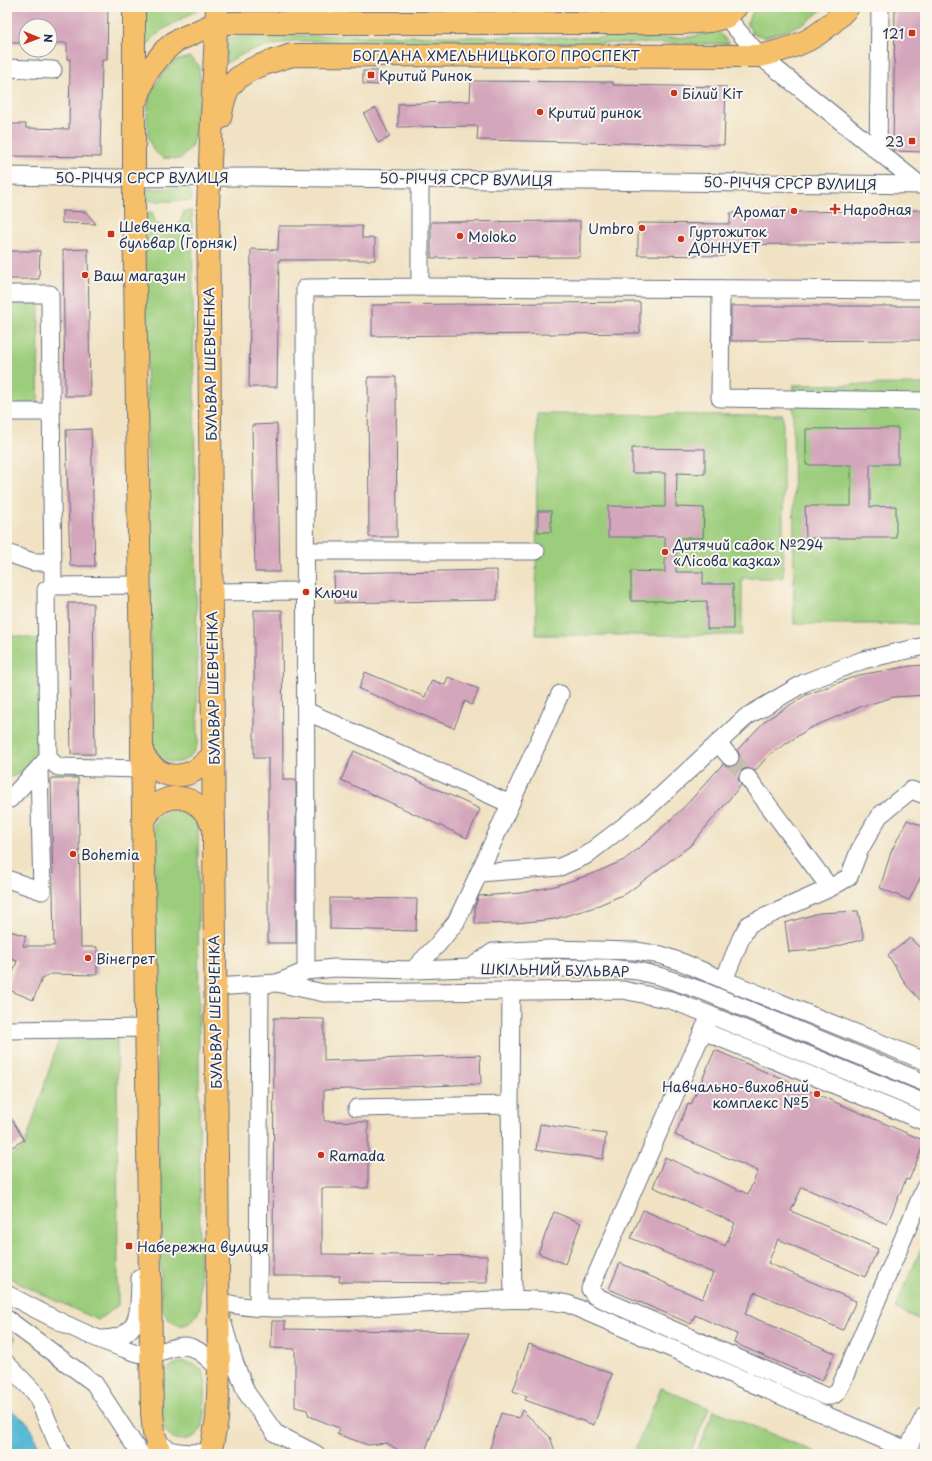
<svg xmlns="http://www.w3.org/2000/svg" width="932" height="1461" font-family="'Playpen Sans',sans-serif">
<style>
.green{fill:#9ccd7c;stroke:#5c7e6d}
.water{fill:#58bad6;stroke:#3a749a}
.building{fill:#d4a6bb}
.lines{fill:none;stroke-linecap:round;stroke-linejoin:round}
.minor-tunnel{stroke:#c5beaf;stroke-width:17;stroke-dasharray:17 8;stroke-linecap:butt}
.minor-casing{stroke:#666e81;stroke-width:19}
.major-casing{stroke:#666e81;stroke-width:24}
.minor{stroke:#fff;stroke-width:17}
.major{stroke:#f6c06b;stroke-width:22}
.poi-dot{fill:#c8321e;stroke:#fbf7ec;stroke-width:1.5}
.labels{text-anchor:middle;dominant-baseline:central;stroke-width:4;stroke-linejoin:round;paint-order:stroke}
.poi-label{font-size:14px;fill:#1b2f5e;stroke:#fbf7ec;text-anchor:start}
.street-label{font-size:14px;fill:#1b2f5e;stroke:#fbf7ec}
</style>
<rect width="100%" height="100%" fill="#fbf7ec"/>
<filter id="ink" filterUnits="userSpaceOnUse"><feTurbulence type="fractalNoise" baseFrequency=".025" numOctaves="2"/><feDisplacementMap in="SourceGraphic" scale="8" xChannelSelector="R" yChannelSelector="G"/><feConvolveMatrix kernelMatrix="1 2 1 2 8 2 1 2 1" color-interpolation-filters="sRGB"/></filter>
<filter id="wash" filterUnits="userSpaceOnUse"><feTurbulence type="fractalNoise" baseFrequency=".012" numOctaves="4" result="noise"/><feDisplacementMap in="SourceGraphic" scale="16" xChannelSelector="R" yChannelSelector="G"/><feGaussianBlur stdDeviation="0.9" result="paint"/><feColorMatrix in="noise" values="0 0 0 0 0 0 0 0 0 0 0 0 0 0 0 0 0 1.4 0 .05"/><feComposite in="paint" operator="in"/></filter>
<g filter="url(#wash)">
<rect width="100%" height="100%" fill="#f0e2c3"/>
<g class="green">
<path d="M142,7H203L162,30L141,51Z"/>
<path d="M756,7H825L807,22L785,31L764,37L752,33L747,22Z"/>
<path d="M717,30L730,44L294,41L249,51L226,63L227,38L280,35L661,38L691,37Z"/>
<path d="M190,57L199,65C201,88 200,123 192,144C190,150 184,155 180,159L163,158L153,150L148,136L147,113L150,94L161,76L174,61Z"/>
<path d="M189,188L191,192L192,201H144L147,189Z"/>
<path d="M184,211H192L198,742C191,765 172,768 154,754L152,742L144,212H152L156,223L168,228L180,223Z"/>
<path d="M7,301H39L38,407H7Z"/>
<path d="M925,384V624H794L793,385Z"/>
<path d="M537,414L783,415V578H742V635H536Z"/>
<path d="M7,635L38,639L43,753L30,770L7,778Z"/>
<path d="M176,807C189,810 193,813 198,825L200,1308C191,1332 170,1330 161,1307L154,824C160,814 165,810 176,807Z"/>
<path d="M117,1033L118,1305L98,1320L18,1283L7,1276V1158L24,1148L60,1036Z"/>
<path d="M925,1240V1322L895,1308Z"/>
<path d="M7,1331L16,1338L7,1353Z"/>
<path d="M183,1362C208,1364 206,1381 205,1401C204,1410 204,1420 201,1429C195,1441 173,1445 165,1431C161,1425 160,1387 163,1379C164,1376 166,1371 169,1368C172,1365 178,1363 183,1362Z"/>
<path d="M661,1388L709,1408L690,1454H633Z"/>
<path d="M714,1410L820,1454H696Z"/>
</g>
<path class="water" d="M7,1407L28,1423L42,1454H7Z"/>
<g id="blocks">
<g class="building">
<path d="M7,7H108L107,60H102L100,157L7,156V124H26V128L69,129L70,59H67V43H50V26H26V43H7Z"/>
<path d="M895,7H925V152L893,151Z"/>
<path d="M363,71H378V85L363,84Z"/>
<path d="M471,81L613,82V85L726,87L724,145L477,140L478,126L398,127V104L470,101Z"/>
<path d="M376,108L390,137L378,143L364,114Z"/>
<path d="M925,210V242L724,245V256L638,255V223L730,224V213Z"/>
<path d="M62,211L86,212L96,224L62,223Z"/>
<path d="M580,221V257L431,258V222Z"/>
<path d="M279,226H362V238H375V260H279L277,387H249L251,249L278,250Z"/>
<path d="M88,249L90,396H65L63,250Z"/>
<path d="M7,251H40L39,279H7Z"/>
<path d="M640,302V333L372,336V305Z"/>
<path d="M731,306H925V340L731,341Z"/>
<path d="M368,377H396L397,537H369Z"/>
<path d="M277,424L280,572H255L252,425Z"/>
<path d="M898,428V464H870V507L896,506V538H806L805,506H851V465H806V429Z"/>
<path d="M91,429L95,566H70L66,430Z"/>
<path d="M632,448L705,449V474L677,473L676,507L704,508L703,538H676V572H703V584H733V629H707V601L664,602V601H631V571L665,572V537H608V506L665,507V473H632Z"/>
<rect x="538" y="511" width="13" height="21"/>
<path d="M497,570V600L335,603L334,573Z"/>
<path d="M68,603H93L95,754H71Z"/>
<path d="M254,610H282L283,780H296V943H268V758H254Z"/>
<path d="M925,665V695L894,697L860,707L810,728L769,755L755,771L747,768L742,770L738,779L741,785L691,845L627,893L592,908L555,919L517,923L475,924V906L479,896L521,893L555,886L592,874L624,860L649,840L686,805L723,764L731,767L737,764L740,756L737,750L766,720L806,695L859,675L911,666Z"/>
<path d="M365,672L425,697L432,680L445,685L448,677L479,689L472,705L465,701L454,728L359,689Z"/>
<path d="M354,751L480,809L467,838L341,780Z"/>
<path d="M51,778H78L81,947H97V975L50,974L42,979L33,1000L7,989L17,961L7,958V930L26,936L23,946H54Z"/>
<path d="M907,820L925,827V869L909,900L880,888L891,852Z"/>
<path d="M330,898L417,899L416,931L330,929Z"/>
<path d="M858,911L864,939L827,949L789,952L785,923L819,913Z"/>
<path d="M910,938L925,953V1005L907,986L888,955Z"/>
<path d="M274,1018L324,1019V1061L480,1055L481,1084L324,1090V1121L368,1122V1188H322V1254L487,1256V1283L339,1282L340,1276H273Z"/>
<path d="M715,1050L925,1141L909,1180L906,1179L887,1224L802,1187L791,1211L878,1249L865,1277L778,1239L768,1263L856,1301L843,1330L755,1292L745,1314L835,1353L822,1381L734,1343L737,1334L695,1315L691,1324L609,1289L620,1263L702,1299L713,1273L631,1238L643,1210L725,1246L735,1223L653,1187L665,1157L748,1194L758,1171L675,1135L688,1104L691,1105Z"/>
<path d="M7,1111L24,1140L7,1150Z"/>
<path d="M540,1124L606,1134L603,1159L536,1150Z"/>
<path d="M554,1212L581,1223L565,1264L538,1253Z"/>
<path d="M272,1321H285V1329L470,1332L424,1454H405L387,1443L368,1445L337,1434L339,1428L309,1416L307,1410L295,1407V1349L271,1348Z"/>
<path d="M529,1344L612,1374L594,1425L525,1400L527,1396L513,1391Z"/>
<path d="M522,1410L550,1437L556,1454H488L501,1413L519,1418Z"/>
</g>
</g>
</g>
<g filter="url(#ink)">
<use href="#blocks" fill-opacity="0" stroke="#666e81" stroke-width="1"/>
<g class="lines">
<path class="minor-tunnel" d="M730,757L748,778"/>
<g class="minor-casing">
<g id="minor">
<path d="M332,7V22"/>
<path d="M680,7L700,22"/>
<path d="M726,17L760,56L920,185"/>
<path d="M7,68L53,70"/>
<path d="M878,151L880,10L878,7"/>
<path d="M7,176L114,178L251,177L925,185"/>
<path d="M420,287L925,290"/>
<path d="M721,289L720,398L925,401"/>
<path d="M7,294H50L53,586"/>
<path d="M7,412H50"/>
<path d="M306,551H536"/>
<path d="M7,553L33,562H52"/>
<path d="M212,592L306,591"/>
<path d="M306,711L510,804"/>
<path d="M718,743L730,757"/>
<path d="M48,758L58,767L142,769"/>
<path d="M7,798L10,799L39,768"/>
<path d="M479,873L560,694"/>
<path d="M7,879L42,891L39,768L48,758L46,590L53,586L140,585"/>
<path d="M830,888L849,877L859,851L879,816L911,790L925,795"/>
<path d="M470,968L493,952L548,949L636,951L661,955L684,963L724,980L741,938L749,924L830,888L748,778"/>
<path d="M413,970L438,944L456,922L479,873L560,867L585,856L650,806L746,717L804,683L863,660L925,646"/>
<path d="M306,971L305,288L420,287V178"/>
<path d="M724,980L925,1061"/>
<path d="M277,983L324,993L623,990L671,1000L710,1015L590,1289L595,1296L825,1396C835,1397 837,1393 841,1385L925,1187"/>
<path d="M215,987L277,983L306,971L334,968L413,970L470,968H608L638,971L662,977L703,991L925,1083"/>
<path d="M511,991L510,1105L513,1299"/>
<path d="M710,1015L925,1103"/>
<path d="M7,1030L147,1028"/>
<path d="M703,1031L925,1122"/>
<path d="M357,1108L510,1105"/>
<path d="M7,1294C48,1316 90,1338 134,1352C157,1360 173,1342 190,1347C202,1351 211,1361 219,1369"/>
<path d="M219,1301C245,1309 271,1308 297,1308C351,1309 405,1305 459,1302C495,1300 531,1297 568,1304L907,1450"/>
<path d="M258,1308L260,985"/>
<path d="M7,1319L94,1383L135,1446L141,1454"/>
<path d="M223,1324L234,1361L246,1392L275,1433L316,1454"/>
<path d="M99,1339C142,1340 139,1311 140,1278"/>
<path d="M7,1364L36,1394L62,1454"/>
<path d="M155,1435C166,1460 193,1450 214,1454"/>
<path d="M905,1454L925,1415"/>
</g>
</g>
<g class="major-casing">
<g id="major">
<path d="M134,7V206L152,1413L154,1433L160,1454"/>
<path d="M138,97L145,75L165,50L176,41L216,23H681L710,21L726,17L736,7"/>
<path d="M220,118C222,109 224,96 229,88C242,68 271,62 292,55L760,56C801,46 819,39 848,7"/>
<path d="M142,753C161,785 192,781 213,754"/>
<path d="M143,825C152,797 182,788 203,810C207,814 210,821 214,826"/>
<path d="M210,1454L217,1420L219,1369L208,206L217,7"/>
</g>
</g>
<use href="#minor" class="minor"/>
<use href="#major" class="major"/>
</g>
</g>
<g class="poi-dot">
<rect x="908" y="29" width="8" height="8" rx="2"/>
<rect x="367" y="71" width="8" height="8" rx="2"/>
<circle cx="674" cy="93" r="4"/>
<circle cx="540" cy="112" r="4"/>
<rect x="908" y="137" width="8" height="8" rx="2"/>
<path d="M833 203h4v4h4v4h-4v4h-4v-4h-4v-4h4z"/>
<circle cx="794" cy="211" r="4"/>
<circle cx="642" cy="228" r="4"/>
<rect x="107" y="230" width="8" height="8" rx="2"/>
<circle cx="460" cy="236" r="4"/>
<circle cx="681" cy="239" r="4"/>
<circle cx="85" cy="275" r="4"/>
<circle cx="665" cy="552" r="4"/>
<circle cx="306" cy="592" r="4"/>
<circle cx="73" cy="854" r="4"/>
<circle cx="88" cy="958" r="4"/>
<circle cx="817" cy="1094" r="4"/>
<circle cx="321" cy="1155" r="4"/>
<rect x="125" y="1242" width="8" height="8" rx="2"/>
</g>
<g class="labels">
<g class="poi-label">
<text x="904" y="33" text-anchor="end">121</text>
<text x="379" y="75">Критий Ринок</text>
<text x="682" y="93">Білий Кіт</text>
<text x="548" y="112">Критий ринок</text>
<text x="904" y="141" text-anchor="end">23</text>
<text x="843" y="209">Народная</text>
<text x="786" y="211" text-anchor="end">Аромат</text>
<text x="119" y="226">Шевченка<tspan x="119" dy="16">бульвар (Горняк)</tspan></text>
<text x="634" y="228" text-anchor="end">Umbro</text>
<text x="689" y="231">Гуртожиток<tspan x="689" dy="16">ДОННУЕТ</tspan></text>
<text x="468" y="236">Moloko</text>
<text x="93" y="275">Ваш магазин</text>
<text x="673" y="544">Дитячий садок №294<tspan x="673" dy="16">«Лісова казка»</tspan></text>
<text x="314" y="592">Ключи</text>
<text x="81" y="854">Bohemia</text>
<text x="96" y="958">Вінегрет</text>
<text x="809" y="1086" text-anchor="end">Навчально-виховний<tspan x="809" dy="16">комплекс №5</tspan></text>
<text x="329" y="1155">Ramada</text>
<text x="137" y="1246">Набережна вулиця</text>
</g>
<g class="street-label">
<text x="496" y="55">БОГДАНА ХМЕЛЬНИЦЬКОГО ПРОСПЕКТ</text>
<text x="142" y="177">50-РІЧЧЯ СРСР ВУЛИЦЯ</text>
<text transform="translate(466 179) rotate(1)">50-РІЧЧЯ СРСР ВУЛИЦЯ</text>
<text transform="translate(790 183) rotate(1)">50-РІЧЧЯ СРСР ВУЛИЦЯ</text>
<text transform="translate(210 364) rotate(-91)">БУЛЬВАР ШЕВЧЕНКА</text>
<text transform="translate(213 688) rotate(-91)">БУЛЬВАР ШЕВЧЕНКА</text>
<text transform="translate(555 970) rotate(1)">ШКІЛЬНИЙ БУЛЬВАР</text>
<text transform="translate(215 1012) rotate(-91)">БУЛЬВАР ШЕВЧЕНКА</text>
</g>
</g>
<rect width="932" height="1461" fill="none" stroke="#fbf7ec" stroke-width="24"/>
<g transform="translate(38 38) rotate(91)"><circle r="19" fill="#fbf7ec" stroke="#a1a7b3"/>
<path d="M0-3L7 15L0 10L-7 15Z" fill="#c8321e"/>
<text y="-6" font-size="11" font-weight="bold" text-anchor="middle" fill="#1b2f5e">N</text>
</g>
</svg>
